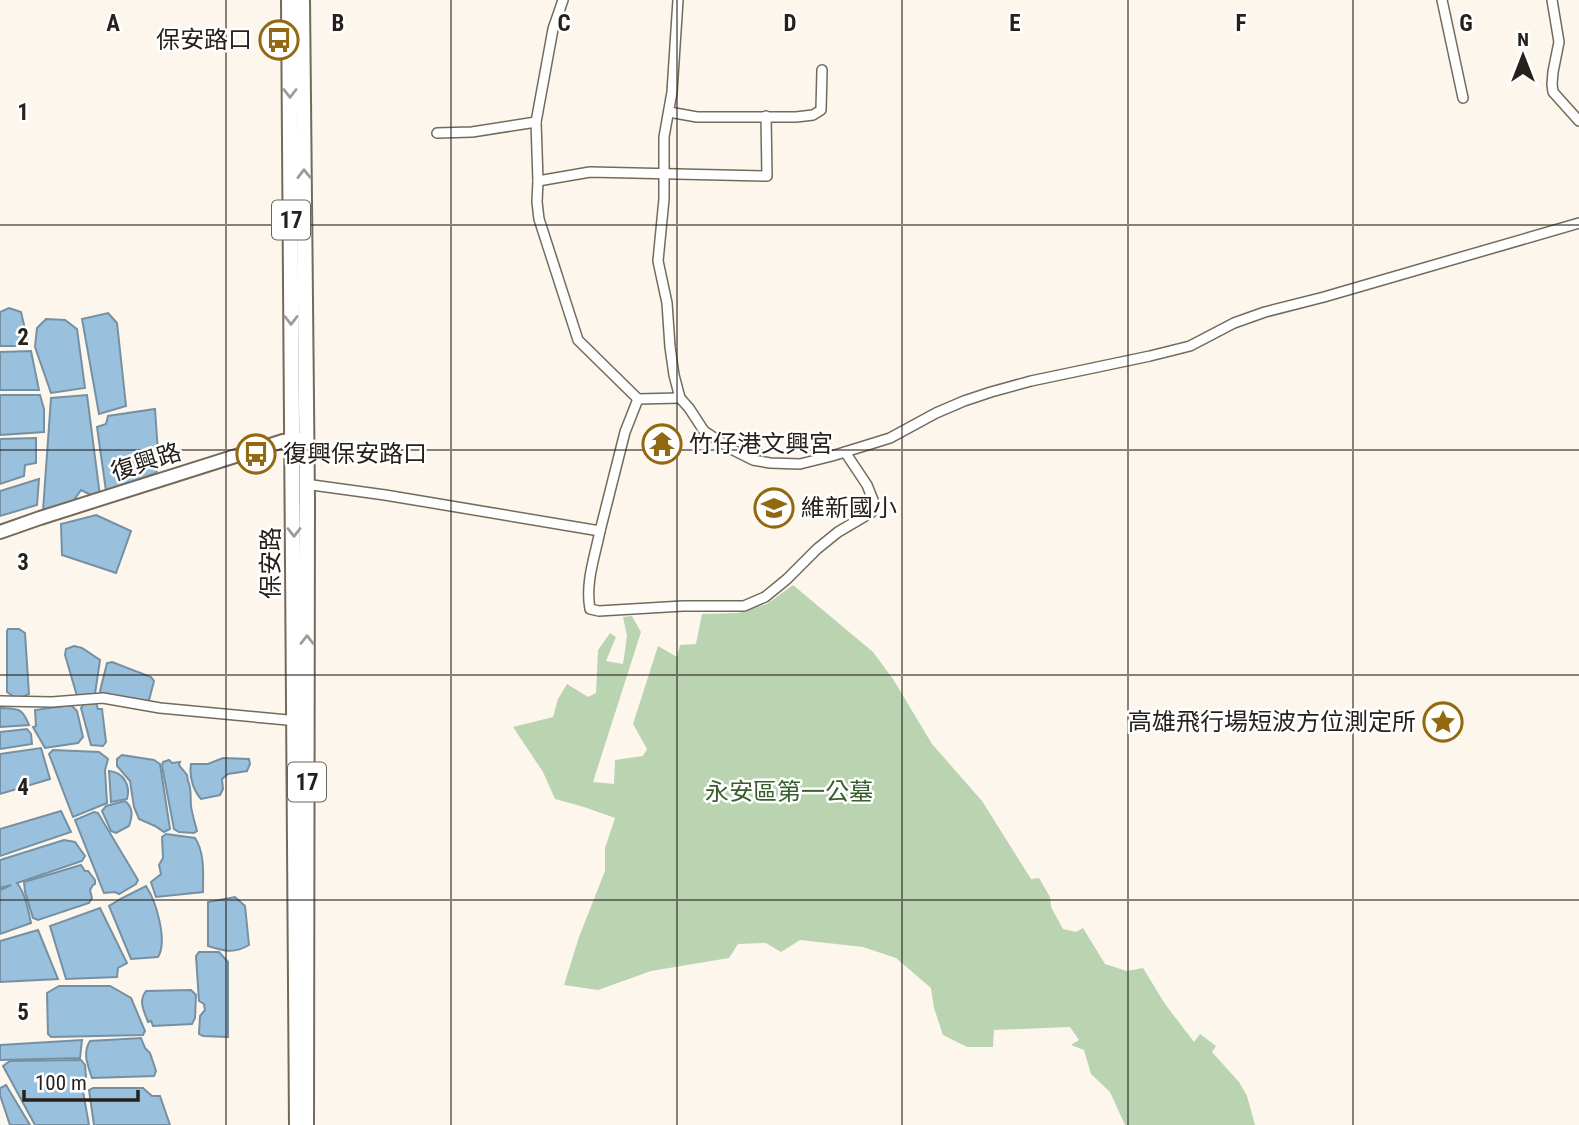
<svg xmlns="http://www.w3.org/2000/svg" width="1579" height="1125" font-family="'Roboto Condensed','Noto Sans TC',sans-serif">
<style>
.green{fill:#bad4b2}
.water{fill:#99c0dd;stroke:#7690a3;stroke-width:2}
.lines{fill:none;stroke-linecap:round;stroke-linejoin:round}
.street-casing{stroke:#746a5c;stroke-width:12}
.secondary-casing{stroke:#746a5c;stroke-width:16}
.primary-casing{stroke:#746a5c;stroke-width:18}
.street{stroke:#fff;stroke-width:9}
.secondary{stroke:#fff;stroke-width:12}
.primary{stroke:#fff;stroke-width:14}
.oneway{stroke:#9d9b98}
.grid{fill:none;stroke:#26211b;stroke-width:2;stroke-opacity:0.55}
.labels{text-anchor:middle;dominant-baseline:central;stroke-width:5;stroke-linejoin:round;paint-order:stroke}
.shield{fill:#fff;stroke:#67645f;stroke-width:2}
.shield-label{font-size:23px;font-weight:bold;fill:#26211b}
.poi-label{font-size:24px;fill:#26211b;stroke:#fff;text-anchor:start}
.street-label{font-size:24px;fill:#26211b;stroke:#fff}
.park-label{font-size:24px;fill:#385e2c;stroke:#fff}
.grid-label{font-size:23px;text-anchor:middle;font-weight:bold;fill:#26211b;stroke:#fff;stroke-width:5;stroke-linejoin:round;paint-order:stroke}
</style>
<rect width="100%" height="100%" fill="#fdf6ec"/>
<path class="green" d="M793,585L873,652L893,679L932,744L982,801L1031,879L1039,878L1050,897L1051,907L1063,929L1076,932L1083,928L1105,964L1127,971L1143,968L1165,1004L1194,1042L1200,1034L1216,1046L1212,1052L1239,1082L1247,1096L1255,1125H1125L1110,1092L1091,1074L1084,1050L1071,1045L1079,1040L1070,1027L994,1030L993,1047H967L943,1035L934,1008L931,988L896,958L863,947L800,940L781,952L766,943L738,944L729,958L651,971L598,990L564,985L579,937L605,871V848L615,818L584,807L555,799L543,772L513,727L553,717L558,699L567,684L588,697L596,693L598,650L610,633L616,637L606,661L623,664L627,636L623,617L632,616L641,632L593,782L614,784L615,760L643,756L647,749L633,724L658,646L677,657L680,645L696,644L702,614L738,613L767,604Z"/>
<g class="water">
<path d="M9,308L21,312L29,346H0V312Z"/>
<path d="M108,313L117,323L126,406L99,414L82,319Z"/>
<path d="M46,319L65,320L77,329L85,388L51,393L35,347L37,328Z"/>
<path d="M31,351L39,390H0V352Z"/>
<path d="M0,395H40L44,409V432L0,435Z"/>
<path d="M87,395L100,496H93L81,490L72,503L43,511L51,398Z"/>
<path d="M155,409L159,467L156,473L106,491L97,427L106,424L108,416Z"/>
<path d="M36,438V463L25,465L24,476L0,484V439Z"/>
<path d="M39,479L37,505L0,516V491Z"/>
<path d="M96,515L131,531L116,573L62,555L61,524Z"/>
<path d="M8,629H19L25,633L29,694L23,697L16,698L7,692V631Z"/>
<path d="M74,646L82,648L100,660L95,694L77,696L65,655L66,649Z"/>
<path d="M112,662L151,677L154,681L148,704L103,696L100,691L107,663Z"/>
<path d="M96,703L98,709H102L106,742L103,746L91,745L81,708L84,704Z"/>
<path d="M71,705L77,711L83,737L78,743L45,748L33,727L36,726L35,710Z"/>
<path d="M0,708C18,709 22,707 29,725L0,727Z"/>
<path d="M27,729L31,734L32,744L0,749V732Z"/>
<path d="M41,748L50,779L0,794V754Z"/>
<path d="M53,750L99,752L108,759L105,770L107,803L73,817L49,754Z"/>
<path d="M122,755L154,760L160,764L170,829L164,832L155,826L139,819L134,807L130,781L117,766V759Z"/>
<path d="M223,758L249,759L250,764L247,771L228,774L222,779L223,789L220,795L201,799C193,790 189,776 191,764H208Z"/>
<path d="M169,760L172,763L180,762L179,765L187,775L188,781C192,790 190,796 191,806C192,814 195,823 197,831L194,833L179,832L174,829L162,766L163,762Z"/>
<path d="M109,771C123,772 131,785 127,799L111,802Z"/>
<path d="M125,801C134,808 132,817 129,826L116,833L111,831L102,811L106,806Z"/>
<path d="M61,811L71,832L0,856V829Z"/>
<path d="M94,812L98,813L138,880L136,884L119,894L115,892L104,893L75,820Z"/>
<path d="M166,834L195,838C205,853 203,874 203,892L156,897L151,882L161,874L159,865L163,858L162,837Z"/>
<path d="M64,840L75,842L85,856L82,861L17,883C25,893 28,909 31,923L0,934V890L11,885L0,888V860Z"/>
<path d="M81,865L85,871H88L95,880V884L93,885L90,890L92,898L89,903L38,920L33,918L25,892L24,882Z"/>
<path d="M146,886C156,901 168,941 158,957L131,959L109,906L122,898Z"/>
<path d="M235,897L245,906L249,945C234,954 224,951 208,946V902Z"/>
<path d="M100,908L127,963L118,968L117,977L66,979L50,926Z"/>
<path d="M38,930L58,979L0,982V941Z"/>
<path d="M199,952H219L228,962V1037L203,1036L199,1034L200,1016L205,1010L204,1004L199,1001L196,956Z"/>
<path d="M59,986H110L131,998L145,1031L143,1035L51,1037L48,1034L47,993Z"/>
<path d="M191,990L196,995L195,1018L192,1024L153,1026L151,1021L148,1022C144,1011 138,1001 146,991Z"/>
<path d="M141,1038L145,1048L150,1053L156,1071L154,1076L92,1078C88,1066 82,1053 90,1041Z"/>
<path d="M82,1040L80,1058L0,1060V1045Z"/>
<path d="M81,1060L85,1065L86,1077L81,1080L89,1125H35L3,1066L10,1061Z"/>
<path d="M6,1085L30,1125H10L0,1095V1088Z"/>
<path d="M93,1088H143L152,1096H160L170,1125H94L89,1090Z"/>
</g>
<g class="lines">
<g class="street-casing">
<g id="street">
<path d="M563,0L553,29L536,122L538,181L537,202L539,219L578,340L638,399"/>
<path d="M678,0L672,92L664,137V199L658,261L667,303L670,347L674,375L680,398L689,408L704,431L733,450L753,460L770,463L800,464L832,456L890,438L936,413L964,401L991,392L1031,381L1150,356L1190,346L1234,323L1265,312L1324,297L1579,223"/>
<path d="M1442,0L1463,98"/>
<path d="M1552,0L1559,42L1553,72L1552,84L1553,92L1579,121"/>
<path d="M669,112L697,117H796L813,115L821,110L822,70"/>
<path d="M437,133L472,132L536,122"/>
<path d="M538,181L590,172L767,176L766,116"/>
<path d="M305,484L385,495L600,531L625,432L638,399L680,398"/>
<path d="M600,531C595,556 585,583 590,609L599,611L683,606H744L765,597L787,579L817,549L838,532L872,512L873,500L867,485L845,452"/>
<path d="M0,701L52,702L103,698L160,708L298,721"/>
</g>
</g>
<g class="secondary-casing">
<path id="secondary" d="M0,532L40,518L283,441L300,439"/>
</g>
<g class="primary-casing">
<g id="primary">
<path d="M289,0L297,1125"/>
<path d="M302,0L307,501L306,1125"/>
</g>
</g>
<use href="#street" class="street"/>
<use href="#secondary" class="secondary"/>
<use href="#primary" class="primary"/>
</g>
<defs><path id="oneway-chevron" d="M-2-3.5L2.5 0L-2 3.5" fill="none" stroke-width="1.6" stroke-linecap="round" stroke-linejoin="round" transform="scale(1.75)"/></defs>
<g class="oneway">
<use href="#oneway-chevron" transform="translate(290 93) rotate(90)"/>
<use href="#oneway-chevron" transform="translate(304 174) rotate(-91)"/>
<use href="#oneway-chevron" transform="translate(291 320) rotate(90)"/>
<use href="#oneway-chevron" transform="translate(294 532) rotate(90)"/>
<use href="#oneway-chevron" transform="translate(307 640) rotate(-90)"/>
</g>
<path class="grid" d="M226,0V1125M451,0V1125M677,0V1125M902,0V1125M1128,0V1125M1353,0V1125M0,225H1579M0,450H1579M0,675H1579M0,900H1579"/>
<defs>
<g id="bus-ring" transform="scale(2.0125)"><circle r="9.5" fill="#fff" stroke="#926811" stroke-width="1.5"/><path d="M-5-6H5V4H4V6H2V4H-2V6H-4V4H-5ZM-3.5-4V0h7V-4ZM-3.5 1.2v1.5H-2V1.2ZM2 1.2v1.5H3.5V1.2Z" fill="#926811"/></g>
<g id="temple-ring" transform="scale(2.0125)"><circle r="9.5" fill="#fff" stroke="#926811" stroke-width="1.5"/><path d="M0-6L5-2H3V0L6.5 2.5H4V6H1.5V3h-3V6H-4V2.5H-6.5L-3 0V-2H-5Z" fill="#926811"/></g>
<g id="school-ring" transform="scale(2.0125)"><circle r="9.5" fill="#fff" stroke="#926811" stroke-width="1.5"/><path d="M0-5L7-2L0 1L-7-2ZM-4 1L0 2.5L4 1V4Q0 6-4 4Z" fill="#926811"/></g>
<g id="sight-ring" transform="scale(2.0125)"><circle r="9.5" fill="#fff" stroke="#926811" stroke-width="1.5"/><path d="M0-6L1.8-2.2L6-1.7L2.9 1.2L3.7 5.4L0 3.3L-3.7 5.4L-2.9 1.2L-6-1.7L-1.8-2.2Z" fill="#926811"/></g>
</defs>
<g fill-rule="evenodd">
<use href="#bus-ring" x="279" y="40"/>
<use href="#temple-ring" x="662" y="444"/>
<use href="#bus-ring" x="256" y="454"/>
<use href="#school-ring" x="774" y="508"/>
<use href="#sight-ring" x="1443" y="722"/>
</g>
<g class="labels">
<g class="shield">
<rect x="272" y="200.5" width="38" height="39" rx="5"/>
<rect x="288" y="762.5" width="38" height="39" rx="5"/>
</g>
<g class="shield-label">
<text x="291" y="220">17</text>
<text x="307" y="782">17</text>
</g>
<g class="poi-label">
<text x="252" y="40" text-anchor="end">保安路口</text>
<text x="689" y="444">竹仔港文興宮</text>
<text x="283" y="454">復興保安路口</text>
<text x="801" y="508">維新國小</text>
<text x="1416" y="722" text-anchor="end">高雄飛行場短波方位測定所</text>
</g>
<g class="street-label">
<text transform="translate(146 462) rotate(-18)">復興路</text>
<text transform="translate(271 563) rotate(-90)">保安路</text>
</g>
<g class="park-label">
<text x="789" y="792">永安區第一公墓</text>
</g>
</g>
<g class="grid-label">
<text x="113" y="31">A</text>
<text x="338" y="31">B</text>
<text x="564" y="31">C</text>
<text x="790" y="31">D</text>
<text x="1015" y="31">E</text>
<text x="1241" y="31">F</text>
<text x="1466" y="31">G</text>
<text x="23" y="120">1</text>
<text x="23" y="345">2</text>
<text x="23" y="570">3</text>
<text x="23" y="795">4</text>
<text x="23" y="1020">5</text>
</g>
<g transform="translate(1523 56)" stroke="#ffffff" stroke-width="5" paint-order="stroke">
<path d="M0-5L12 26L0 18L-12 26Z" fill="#26211b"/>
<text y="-10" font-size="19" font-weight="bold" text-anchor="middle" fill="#26211b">N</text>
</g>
<path d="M24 1090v10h114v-10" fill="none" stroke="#26211b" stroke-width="3.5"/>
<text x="35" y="1090" font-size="21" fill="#26211b" stroke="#ffffff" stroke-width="5" paint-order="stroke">100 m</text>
</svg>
